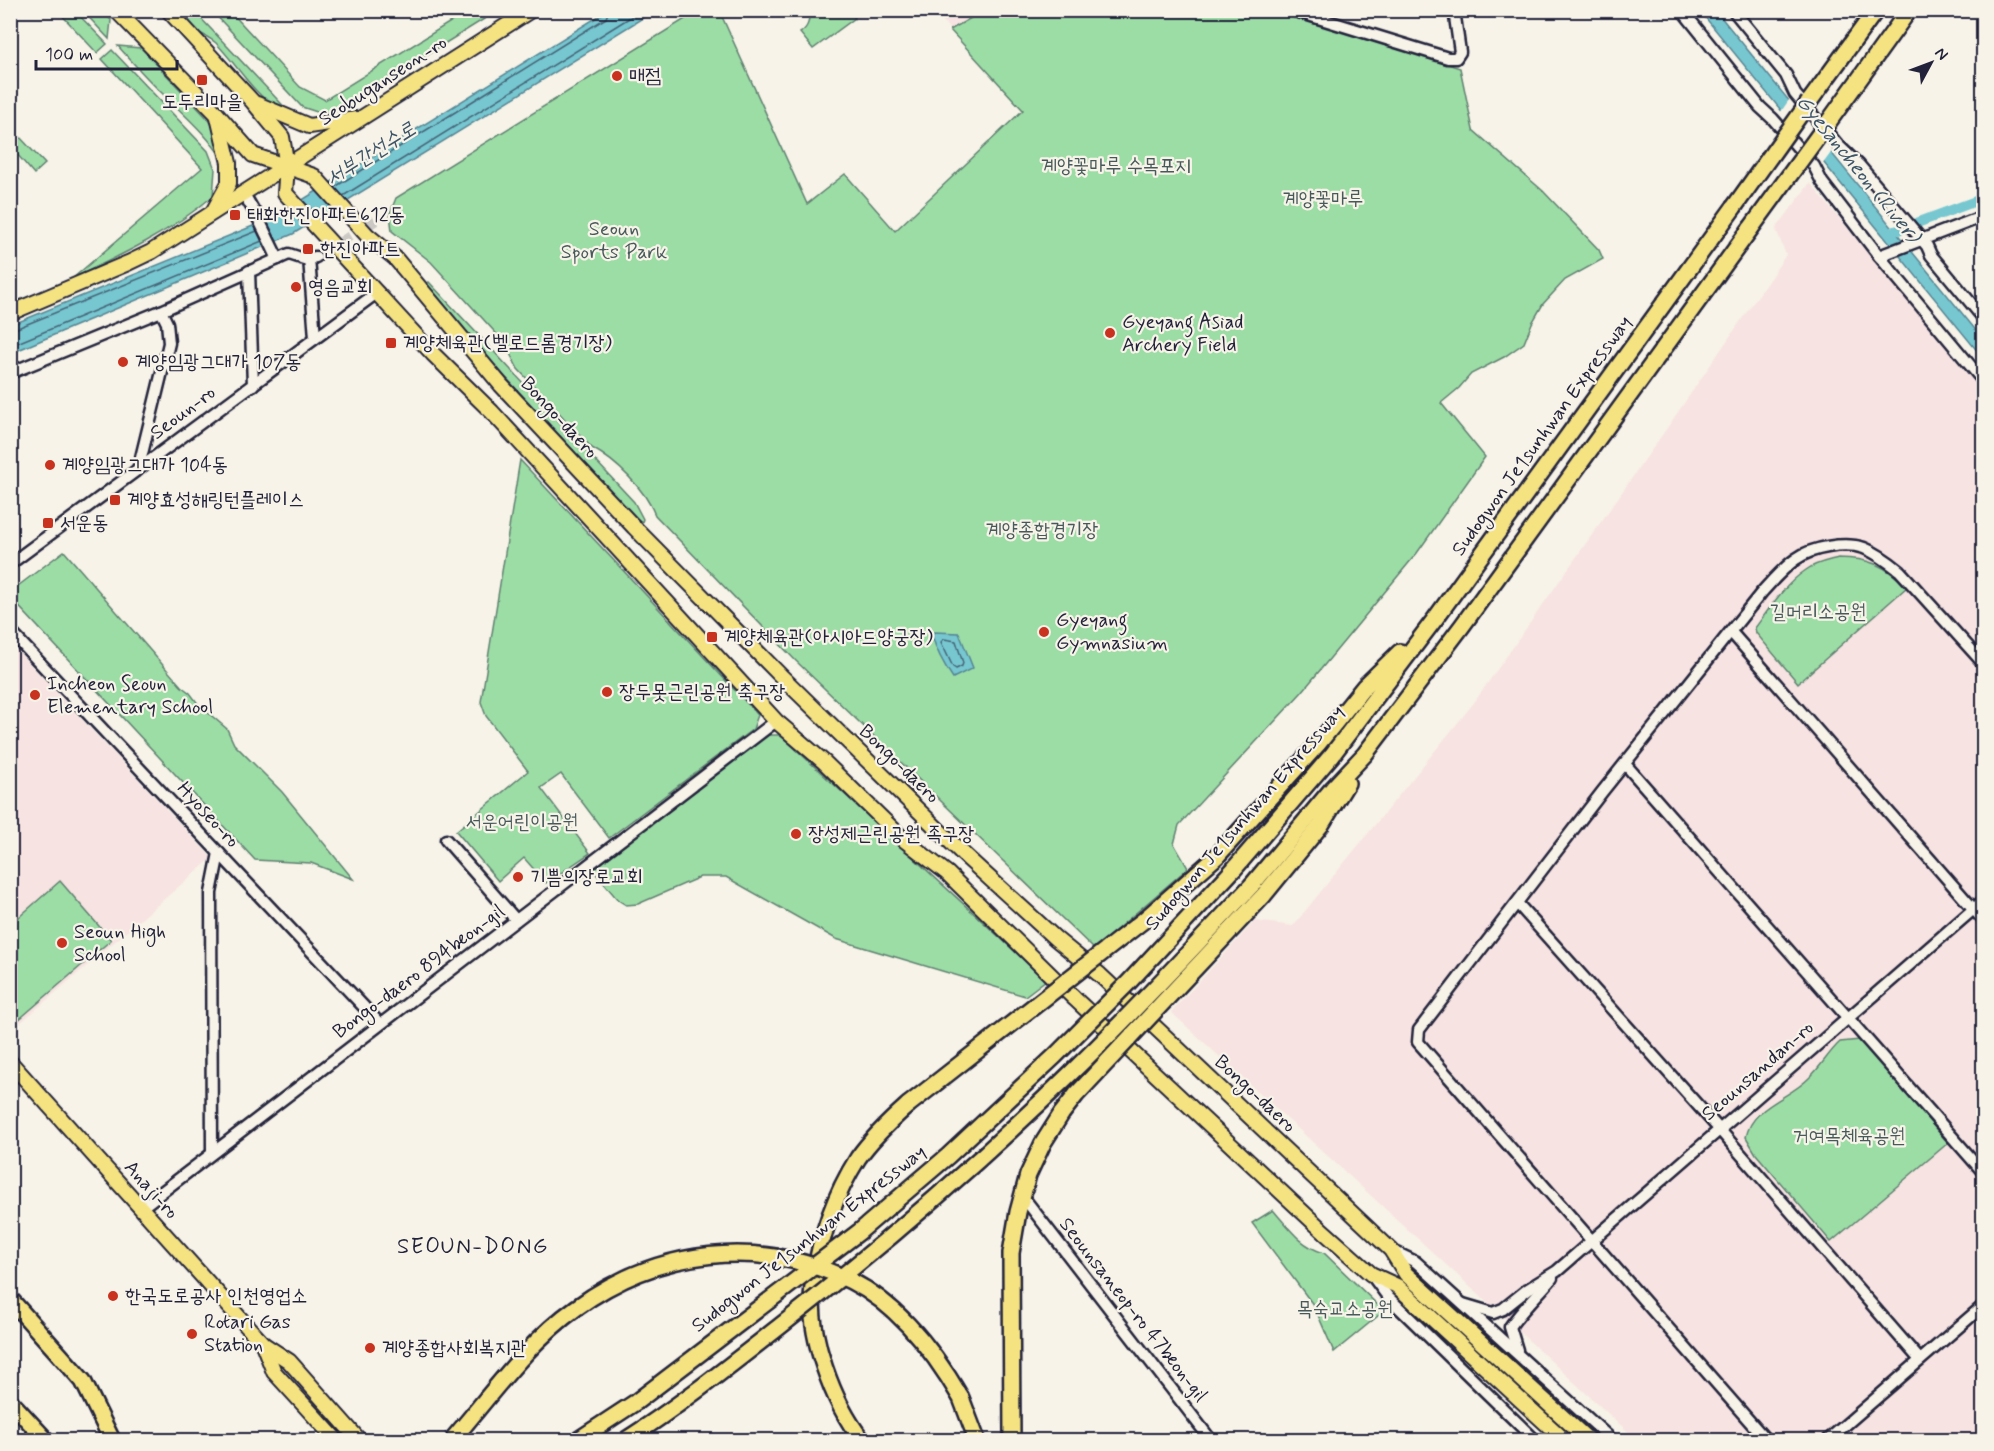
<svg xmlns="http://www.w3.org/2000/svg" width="1994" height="1451" font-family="Mynerve,'Poor Story',sans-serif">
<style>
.built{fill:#f7e3e1}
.green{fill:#9cdda6;stroke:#5f8070;stroke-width:1.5}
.water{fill:#77c7d0;stroke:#558594;stroke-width:1.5}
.pier{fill:#f7f3e8}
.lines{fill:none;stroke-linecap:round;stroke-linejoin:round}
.shore{stroke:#446477;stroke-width:1.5}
.canal{stroke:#77c7d0;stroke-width:10}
.minor-tunnel{stroke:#ccc9c5;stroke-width:10;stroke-dasharray:10 5;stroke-linecap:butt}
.minor-casing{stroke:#22223b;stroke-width:15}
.major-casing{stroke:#22223b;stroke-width:18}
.highway-casing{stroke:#22223b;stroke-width:20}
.minor{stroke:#f7f3e8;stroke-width:10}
.major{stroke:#f5e382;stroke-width:14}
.highway{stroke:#f5e382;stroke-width:15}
.highway-bridge-casing{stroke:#22223b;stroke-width:20;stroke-linecap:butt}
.highway-bridge{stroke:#f5e382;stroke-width:15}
.poi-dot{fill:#c8321e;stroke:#f7f3e8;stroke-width:2}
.labels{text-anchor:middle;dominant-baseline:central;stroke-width:4.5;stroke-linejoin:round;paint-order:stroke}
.poi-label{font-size:20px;fill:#22223b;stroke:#f7f3e8;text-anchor:start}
.street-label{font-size:20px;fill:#22223b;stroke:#f7f3e8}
.park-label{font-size:20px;fill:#475a5b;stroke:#f7f3e8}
.water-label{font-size:21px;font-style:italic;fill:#3c5468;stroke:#f7f3e8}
.quarter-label{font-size:22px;letter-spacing:1.5px;fill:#22223b;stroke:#f7f3e8}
</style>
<rect width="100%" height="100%" fill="#f7f3e8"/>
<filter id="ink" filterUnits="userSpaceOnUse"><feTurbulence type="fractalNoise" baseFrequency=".0167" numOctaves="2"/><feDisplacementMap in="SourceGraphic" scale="12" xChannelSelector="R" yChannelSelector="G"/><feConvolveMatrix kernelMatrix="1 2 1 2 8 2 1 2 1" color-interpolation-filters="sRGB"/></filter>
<g filter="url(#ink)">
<g class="built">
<path d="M936,11H983L950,30Z"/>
<path d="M1810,183L1983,393V1440H1637L1171,1012L1255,921L1293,926L1473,704L1665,431L1786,255L1776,229Z"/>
<path d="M10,643L212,858L12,1030L10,1029Z"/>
</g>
<g class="green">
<path d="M719,10L807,204L845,174L895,231L1023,110L950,30L983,11L1277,10L1460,68L1473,130L1543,191L1599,250L1603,259L1565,280L1543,304L1532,323L1524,343L1504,357L1471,374L1459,388L1441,403L1485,457L1417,553L1302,692L1179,825L1174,844L1188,868L1094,949L796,661L655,515C645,489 616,461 592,448L518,369L504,342L431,262L392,231L390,213L396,198L698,11Z"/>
<path d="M58,11H75L107,44L97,53Z"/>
<path d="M83,11H102L111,20L109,39Z"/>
<path d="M177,11H194L293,116C257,103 242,70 216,43C209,37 200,34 193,28C187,23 182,16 177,11Z"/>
<path d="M212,11H230L300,87L325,100L468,11H497L338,110L320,113L302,107Z"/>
<path d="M807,11H850L855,18L813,49L800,33C808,28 811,19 807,11Z"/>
<path d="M118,46L141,48L209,120L220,137L223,160C207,134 184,115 163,94C147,79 133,63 118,46Z"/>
<path d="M112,50L208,151L215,169L213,196C172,231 122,255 73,278L202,168L102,59Z"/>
<path d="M18,135L45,164L34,174L11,147V142Z"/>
<path d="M429,282L634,502L643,519L642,522L637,519L496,367L427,285Z"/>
<path d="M520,460L758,715L753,729L609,838L561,774L541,788L590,853L546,883L524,858L498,881L456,831L528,771L486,716L481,702Z"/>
<path d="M64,551L181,686L190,693L199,705L227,729L234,744L282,792L353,879L311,863L255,860L12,599L15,593L14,589Z"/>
<path d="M1838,558C1869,558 1885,565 1907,587L1798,683L1756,633L1755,628C1770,608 1785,584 1806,570C1815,563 1827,561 1838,558Z"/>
<path d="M767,735H780L789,743L1046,980L1025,996L836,939L726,877H700L638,904L626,905L618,900L592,869Z"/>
<path d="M60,881L111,940L16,1022L11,1016V924Z"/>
<path d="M1860,1040L1948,1143L1831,1242L1756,1154L1746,1137C1753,1105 1789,1099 1809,1078C1821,1067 1828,1053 1840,1042Z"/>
<path d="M1273,1210C1289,1228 1300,1246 1324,1253L1384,1311L1334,1352L1314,1306L1252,1223Z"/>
</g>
<g class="water">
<path d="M607,11H654L293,234L11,353V325L275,217Z"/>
<path d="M1700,11H1716L1983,339V358Z"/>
<path d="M934,632L959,633L973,668L953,678C944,665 936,650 932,635Z"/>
</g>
<path class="pier" d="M1791,97L1833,150L1822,165L1780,113Z"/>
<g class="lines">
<g class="shore">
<path d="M335,187L606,18L609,10"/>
<path d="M343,196L642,10"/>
<path d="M10,331L257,231"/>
<path d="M10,346L262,241"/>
<path d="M944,639L956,641L963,663L962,666L956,669L953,667L941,642Z"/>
</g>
<path class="canal" d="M1890,233L1984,198"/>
<path class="minor-tunnel" d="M316,257L378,219"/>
<g class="minor-casing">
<g id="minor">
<path d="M1292,10L1448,58H1456L1460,52L1454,10"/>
<path d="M1682,10L1760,107L1773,119L1814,166L1822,182L1879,256L1984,382"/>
<path d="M1733,10L1786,75L1795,94L1838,145L1859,165L1927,246L1931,255L1984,319"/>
<path d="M244,194L259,220L278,259"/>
<path d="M1879,256L1984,216"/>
<path d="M309,258L315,338"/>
<path d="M249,271L253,385"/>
<path d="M10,373L161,311L289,254L304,259L316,257"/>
<path d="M138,470L169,343L167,323L161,311"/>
<path d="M10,564L378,292"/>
<path d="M10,631L380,1024"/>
<path d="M1731,632L1984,921"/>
<path d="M1625,764L1984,1173"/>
<path d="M446,840L516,920"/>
<path d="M1517,903L1719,1129L1920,1360"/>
<path d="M212,1153L211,893L219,853"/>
<path d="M1027,1202L1211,1440"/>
<path d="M141,1208L776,721"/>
<path d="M1391,1250L1416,1262L1612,1440"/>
<path d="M1371,1274L1388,1297L1535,1440"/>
<path d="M1463,1304L1493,1313L1503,1309L1528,1289L1557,1271L1984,900"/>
<path d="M1517,1350L1510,1327C1522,1309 1538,1295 1552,1278"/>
<path d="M1766,1440L1418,1042L1419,1030L1602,792L1762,592C1773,580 1783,568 1796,559C1812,547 1845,542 1864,548C1877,553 1889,562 1900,571L1984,664"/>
<path d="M1828,1440L1984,1305"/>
</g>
</g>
<g class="major-casing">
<g id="major">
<path d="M116,10L216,113L253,155L314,176L367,235L395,258L501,385L634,527L782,677L962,853L1056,939L1100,975L1391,1250L1406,1274L1588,1440"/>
<path d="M168,10L253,102L282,137L287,166L285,193L433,354L492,412L776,721L824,762L903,839L947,873L1075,999L1322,1230L1371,1274L1397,1286L1564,1440"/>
<path d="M257,104L309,126L356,119"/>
<path d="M213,212L229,183V163L218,117"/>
<path d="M10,313L128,263L151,252L531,10"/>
<path d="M1128,1048L1124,1040L1123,1032C1131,1021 1138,1021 1151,1023"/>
<path d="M10,1062L263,1344L289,1361L359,1440"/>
<path d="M263,1344L274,1372L336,1440"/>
</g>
</g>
<g class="highway-casing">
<g id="highway">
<path d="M1809,102L1876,10"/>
<path d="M1827,124L1909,10"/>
<path d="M1217,856L1318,744L1364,687L1400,652"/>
<path d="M1234,869L1332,755L1435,619L1734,207"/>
<path d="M1252,885L1333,788L1365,754L1462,626L1751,228"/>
<path d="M1263,896L1321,825L1347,783"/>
<path d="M10,1299L83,1381L112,1440"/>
<path d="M961,1398L977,1440"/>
<path d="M10,1401L46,1440"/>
<path d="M862,1440C833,1403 807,1334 813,1286C819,1241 834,1196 858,1158C872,1138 890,1121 908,1105"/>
<path d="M1012,1440L1011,1253L1018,1212L1028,1175L1043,1143L1062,1113"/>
</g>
</g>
<use href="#minor" class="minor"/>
<use href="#major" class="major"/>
<use href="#highway" class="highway"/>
<g class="highway-bridge-casing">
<g id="highway-bridge">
<path d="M1734,207L1809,102"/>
<path d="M1751,228L1827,124"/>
<path d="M908,1105L1144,920L1217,856"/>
<path d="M1062,1113L1076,1095L1263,896"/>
<path d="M452,1440C491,1395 527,1343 576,1308C657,1249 759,1236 851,1281C899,1305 935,1353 961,1398"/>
<path d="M578,1440L636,1402L859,1232L948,1156L1055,1056L1128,983L1234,869"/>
<path d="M626,1440C679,1406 729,1366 779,1327C881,1247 980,1162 1073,1071C1135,1011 1193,948 1252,885"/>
</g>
</g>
<use href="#highway-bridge" class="highway-bridge"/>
</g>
</g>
<g class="poi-dot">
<circle cx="617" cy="76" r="6"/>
<rect x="196" y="74" width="12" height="12" rx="3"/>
<rect x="229" y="209" width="12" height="12" rx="3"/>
<rect x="302" y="243" width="12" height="12" rx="3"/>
<circle cx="296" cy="287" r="6"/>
<circle cx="1110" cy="333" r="6"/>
<rect x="385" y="337" width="12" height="12" rx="3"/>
<circle cx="123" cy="362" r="6"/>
<circle cx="50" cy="465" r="6"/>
<rect x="109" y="494" width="12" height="12" rx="3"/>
<rect x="42" y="517" width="12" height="12" rx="3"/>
<circle cx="1044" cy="632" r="6"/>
<rect x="706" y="631" width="12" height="12" rx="3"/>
<circle cx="607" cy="692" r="6"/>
<circle cx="35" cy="695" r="6"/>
<circle cx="796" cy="834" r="6"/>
<circle cx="518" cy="877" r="6"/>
<circle cx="62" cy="943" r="6"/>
<circle cx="113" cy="1296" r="6"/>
<circle cx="192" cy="1334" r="6"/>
<circle cx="370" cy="1348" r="6"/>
</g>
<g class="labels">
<g class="poi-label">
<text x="629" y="76">매점</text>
<text x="202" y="102" text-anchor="middle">도두리마을</text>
<text x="247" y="215">태화한진아파트612동</text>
<text x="320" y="249">한진아파트</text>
<text x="308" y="287">영음교회</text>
<text x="1122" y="322">Gyeyang Asiad<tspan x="1122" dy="23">Archery Field</tspan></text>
<text x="403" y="343">계양체육관(벨로드롬경기장)</text>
<text x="135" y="362">계양임광그대가 107동</text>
<text x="62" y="465">계양임광그대가 104동</text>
<text x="127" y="500">계양효성해링턴플레이스</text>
<text x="60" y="523">서운동</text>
<text x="1056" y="620">Gyeyang<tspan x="1056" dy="23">Gymnasium</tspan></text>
<text x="724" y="637">계양체육관(아시아드양궁장)</text>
<text x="47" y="684">Incheon Seoun<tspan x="47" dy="23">Elementary School</tspan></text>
<text x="619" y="692">장두못근린공원 축구장</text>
<text x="808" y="834">장성제근린공원 족구장</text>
<text x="530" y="877">기쁨의장로교회</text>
<text x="74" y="932">Seoun High<tspan x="74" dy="23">School</tspan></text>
<text x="125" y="1296">한국도로공사 인천영업소</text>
<text x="204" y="1322">Rotari Gas<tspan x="204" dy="23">Station</tspan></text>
<text x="382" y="1348">계양종합사회복지관</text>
</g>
<g class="street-label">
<text transform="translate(383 81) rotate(-33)">Seobuganseon-ro</text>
<text transform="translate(183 413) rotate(-37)">Seoun-ro</text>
<text transform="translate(559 418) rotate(47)">Bongo-daero</text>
<text transform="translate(1542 436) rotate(-54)">Sudogwon Je1sunhwan Expressway</text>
<text transform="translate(899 764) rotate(44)">Bongo-daero</text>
<text transform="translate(208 815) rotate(47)">Hyoseo-ro</text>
<text transform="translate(1245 818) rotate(-49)">Sudogwon Je1sunhwan Expressway</text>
<text transform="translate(419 972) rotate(-37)">Bongo-daero 894beon-gil</text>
<text transform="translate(1758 1071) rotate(-41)">Seounsandan-ro</text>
<text transform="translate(1255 1094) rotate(43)">Bongo-daero</text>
<text transform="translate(151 1190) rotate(48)">Anaji-ro</text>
<text transform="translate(809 1239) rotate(-38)">Sudogwon Je1sunhwan Expressway</text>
<text transform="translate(1133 1310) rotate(52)">Seounsaneop-ro 47beon-gil</text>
</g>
<g class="park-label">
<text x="1116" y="166">계양꽃마루 수목포지</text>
<text x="1323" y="199">계양꽃마루</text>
<text x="614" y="229">Seoun<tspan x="614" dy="23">Sports Park</tspan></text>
<text x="1042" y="530">계양종합경기장</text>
<text x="1818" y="612">길머리소공원</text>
<text x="522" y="822">서운어린이공원</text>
<text x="1849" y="1136">거여목체육공원</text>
<text x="1345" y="1309">목숙교소공원</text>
</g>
<g class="water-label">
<text transform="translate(371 154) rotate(-32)">서부간선수로</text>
<text transform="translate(1858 169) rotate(51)">Gyesancheon (River)</text>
</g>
<g class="quarter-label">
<text x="473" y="1247">SEOUN-DONG</text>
</g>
</g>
<rect width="1994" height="1451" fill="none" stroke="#f7f3e8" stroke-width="36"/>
<rect x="18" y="18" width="1958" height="1415" fill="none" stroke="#22223b" stroke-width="2" filter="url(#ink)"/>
<g transform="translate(1931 63) rotate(49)" stroke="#f7f3e8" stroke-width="4.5" paint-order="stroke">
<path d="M0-4.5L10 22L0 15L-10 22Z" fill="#22223b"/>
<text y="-9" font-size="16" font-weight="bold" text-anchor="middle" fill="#22223b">N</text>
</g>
<path d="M36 60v9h141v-9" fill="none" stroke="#22223b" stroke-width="3"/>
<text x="45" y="60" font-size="18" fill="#22223b" stroke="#f7f3e8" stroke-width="4.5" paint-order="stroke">100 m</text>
</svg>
